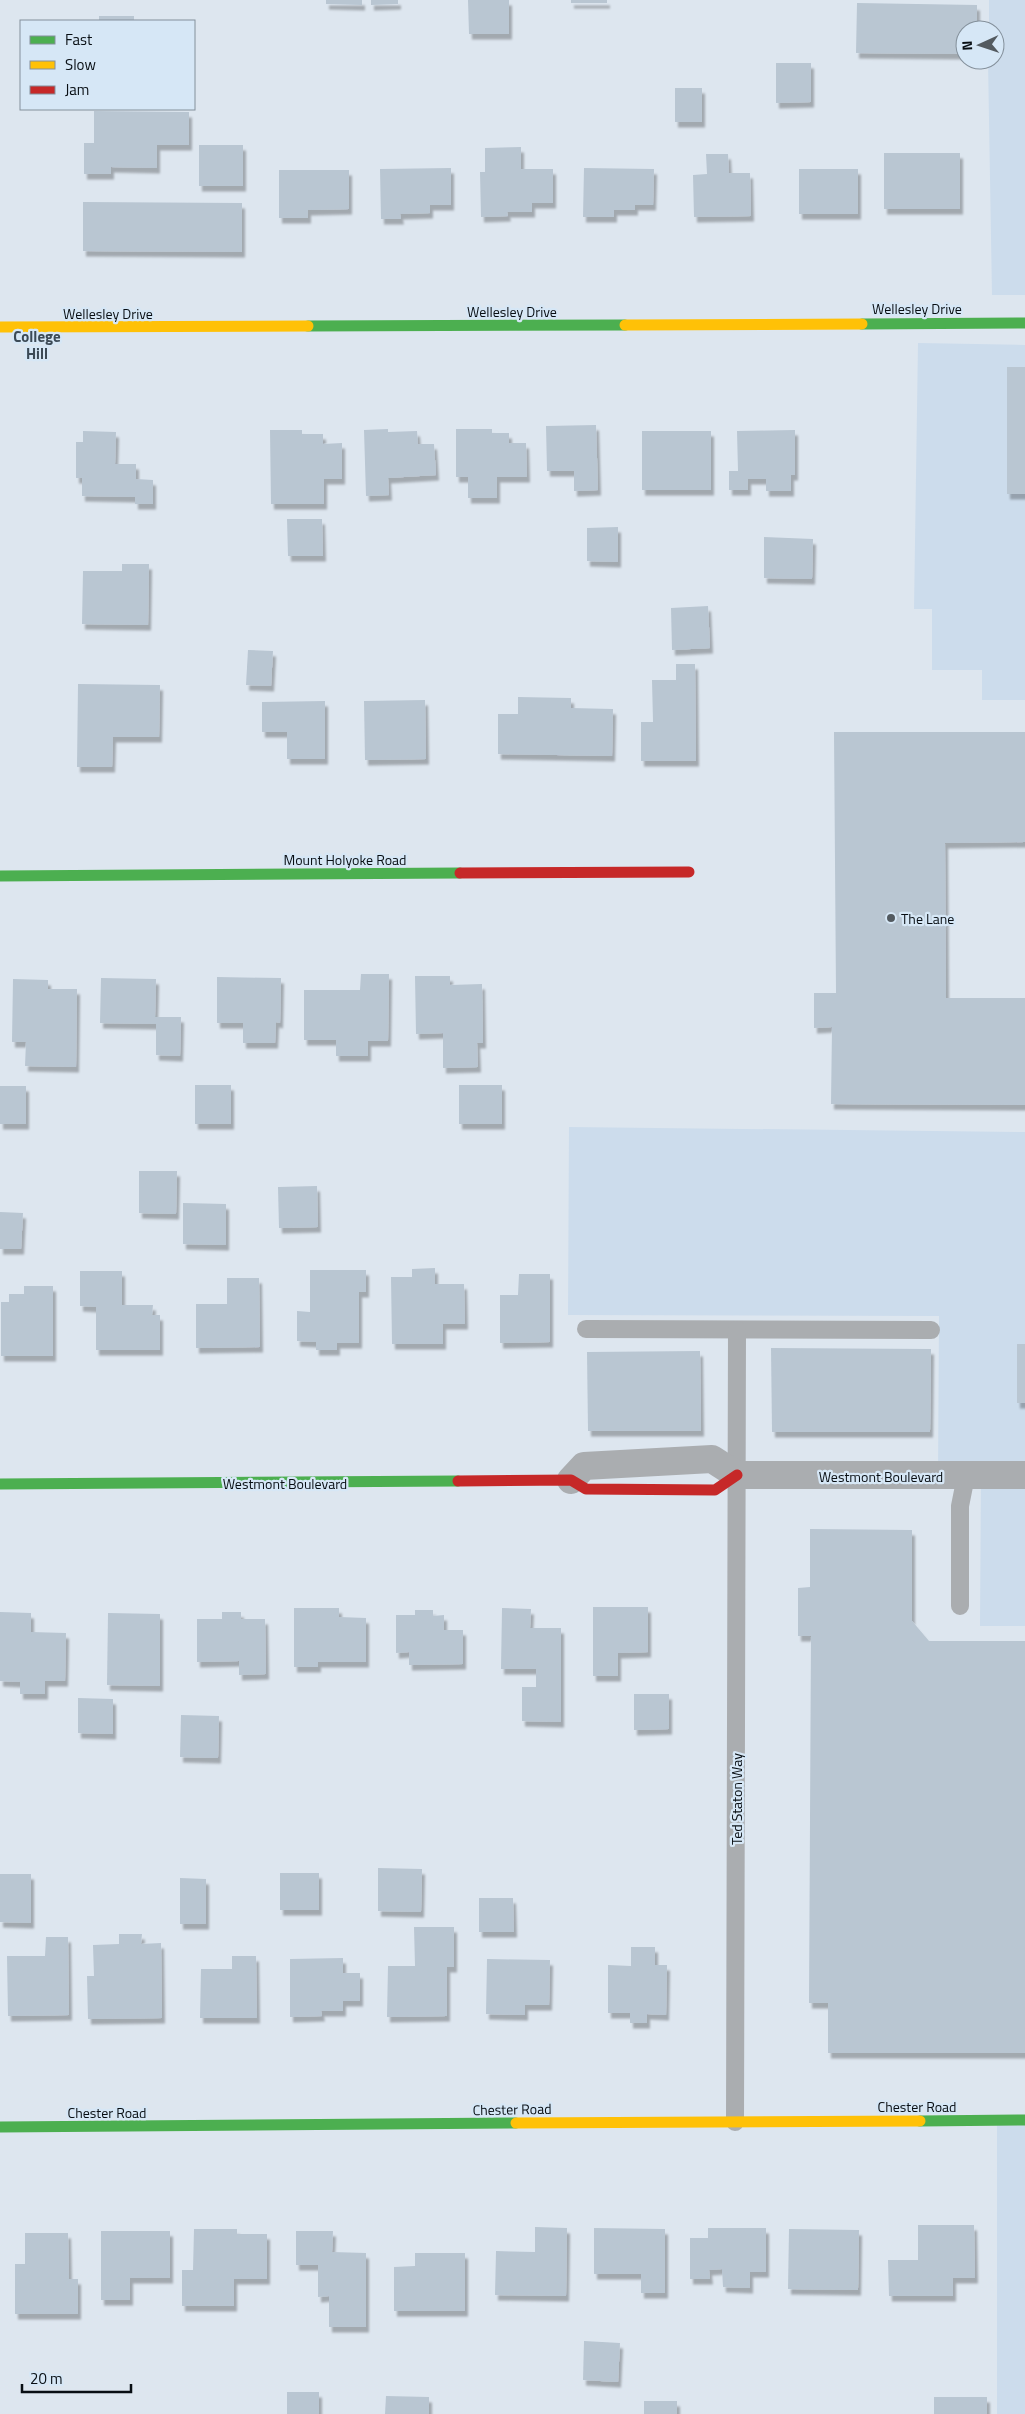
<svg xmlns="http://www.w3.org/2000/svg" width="1025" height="2414" font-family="'Titillium Web',sans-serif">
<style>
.built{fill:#ccdcec}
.building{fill:#b9c6d2;filter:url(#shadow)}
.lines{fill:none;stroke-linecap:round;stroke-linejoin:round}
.lane{stroke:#aaadb0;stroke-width:18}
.street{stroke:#aaadb0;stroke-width:28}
.fast{stroke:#4caf50;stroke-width:11}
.slow{stroke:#ffc107;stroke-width:11}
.jam{stroke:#c62828;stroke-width:11}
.poi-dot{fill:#535a60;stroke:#d6e7f6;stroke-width:2}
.labels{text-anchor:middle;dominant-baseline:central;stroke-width:4.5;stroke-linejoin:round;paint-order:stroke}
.street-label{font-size:14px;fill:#080e13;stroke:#d6e7f6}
.poi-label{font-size:14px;fill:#080e13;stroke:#d6e7f6;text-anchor:start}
.neighbourhood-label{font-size:15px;font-weight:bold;fill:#3c4a56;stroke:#d6e7f6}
</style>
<defs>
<filter id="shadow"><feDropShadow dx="3" dy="5.5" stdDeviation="1" flood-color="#0004"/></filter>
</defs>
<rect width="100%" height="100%" fill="#dde6ef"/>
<g class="built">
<path d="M989,0H1025V295H992L988,60H995V30H989Z"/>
<path d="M918,343L1025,345V700H982V670H932V609H914Z"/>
<path d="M569,1127L1025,1132V1626H980L981,1476H938L939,1316L568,1315Z"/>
<rect x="997" y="2120" width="28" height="294"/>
</g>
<g class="building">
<path d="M326,0H362V5L326,4Z"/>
<path d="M371,0H398V4L371,5Z"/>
<path d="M468,0H509V34H469Z"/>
<rect x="571" y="0" width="36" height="3"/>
<path d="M857,3L977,5V30H965V54L856,53Z"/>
<rect x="99" y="16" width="35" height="5"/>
<path d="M776,63H811V102L776,103Z"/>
<rect x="675" y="88" width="27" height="34"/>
<path d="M94,111L189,112V145H157V168L111,167V174H84V143H94Z"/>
<rect x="199" y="145" width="44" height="41"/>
<path d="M521,147V169H553V203H532V212H507L508,216L481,217L480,172H485V148Z"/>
<rect x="884" y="153" width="76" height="56"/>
<path d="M706,154H728L729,173H750L751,216L694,217L693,175L707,174Z"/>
<path d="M451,168V205H430V213L400,214L401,219H381L380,169Z"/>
<path d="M584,168L654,169L653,205H635V210H614V217H583Z"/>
<rect x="799" y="169" width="59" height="45"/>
<path d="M279,170H349V209L308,210V218H279Z"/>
<path d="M83,202L242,203V252L83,251Z"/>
<rect x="1007" y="367" width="18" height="127"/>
<path d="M596,425L598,490L574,491V471H547L546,426Z"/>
<path d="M388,429V432L417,431L418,444H434L436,475L388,478L389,495L366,496L364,430Z"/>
<path d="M456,429H492V433H509V443H526L527,477H497V498H468V477H456Z"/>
<path d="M270,430H302V434H323V444L342,443V479H324V504H271Z"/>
<path d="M795,430V475H791V491H766V479H748V490H729V471H738L737,431Z"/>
<path d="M83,431L116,432L115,464H136V479L153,480V504H135V497L82,496V478H76V442H83Z"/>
<rect x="642" y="431" width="69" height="59"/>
<path d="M287,519H322L323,556H288Z"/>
<path d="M618,527V562L587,561V528Z"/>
<path d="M764,537L813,539L812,579L764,578Z"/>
<path d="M122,564H149L148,625L82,624L83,571H122Z"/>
<path d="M708,606L710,648L672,650L671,608Z"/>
<path d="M248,650L273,651L271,686L246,685Z"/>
<path d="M676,664H695L696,761H641V722H653L652,680H676Z"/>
<path d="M78,684L160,685L159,737H113L112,767H77Z"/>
<path d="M518,697L571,698V708L613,709L612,756L498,754V714H518Z"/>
<path d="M425,700L426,759L365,760L364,701Z"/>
<path d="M325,701V759H287V732H262V702Z"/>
<path d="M834,732H1025V842L945,843L946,998H1025V1105L831,1104L832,1027L814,1028V993H836Z"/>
<path d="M361,974H389L388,1041H368V1056H336V1040H304V990H360Z"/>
<path d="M415,976H450V985L482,984L483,1043H477L478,1067L443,1068V1033L416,1034Z"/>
<path d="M217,977L281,978L280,1023L276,1022L275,1043H243V1023H217Z"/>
<path d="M101,978L156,979L155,1017H181L180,1056L156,1055V1024L100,1023Z"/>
<path d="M13,979L48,980V989H77L76,1067L25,1066L26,1042H12Z"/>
<rect x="195" y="1085" width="36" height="39"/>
<rect x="459" y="1085" width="43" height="39"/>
<rect x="0" y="1086" width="26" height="38"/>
<path d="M139,1171H177L176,1214L139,1213Z"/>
<path d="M317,1186L318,1227L279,1228L278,1187Z"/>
<path d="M183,1203L226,1204V1245L183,1244Z"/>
<path d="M0,1212L23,1213L21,1249H0Z"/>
<path d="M435,1268V1284H464L465,1324H443V1344H392L391,1277H412V1269Z"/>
<path d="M310,1270H366V1292H359V1343H337V1350H316V1342L297,1341V1311L310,1312Z"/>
<path d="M80,1271H122V1305H153L152,1315H160V1350H96V1307L80,1306Z"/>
<path d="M519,1274H550V1342L500,1343V1295H518Z"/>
<path d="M227,1278H259L260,1347L196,1348V1304H227Z"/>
<path d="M24,1286H53V1356H1V1302H9V1294H24Z"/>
<rect x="1017" y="1344" width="8" height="59"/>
<path d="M771,1348L931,1349L930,1432H772Z"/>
<path d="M700,1351L701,1431H588L587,1352Z"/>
<path d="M810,1529L912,1530V1621L929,1641H1025V2053H828V2003H809L811,1636H798V1588L810,1587Z"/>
<path d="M593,1607H648V1652L618,1653V1676H593Z"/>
<path d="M294,1608H339V1617L366,1618V1662H318V1667H294Z"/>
<path d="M502,1608L531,1609L530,1628H561V1722L522,1721V1687H536V1669H501Z"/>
<path d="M415,1610H433V1616L444,1615V1630H463V1664L409,1665V1652L396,1653V1615H415Z"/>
<path d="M0,1612L31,1613V1632L66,1633L65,1681H45V1694H20V1682L0,1681Z"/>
<path d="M222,1612H241V1619H265L266,1674L239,1675V1661L197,1662V1619H222Z"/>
<path d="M108,1613L160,1614V1686L107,1685Z"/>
<path d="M634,1694H669V1729L634,1730Z"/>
<path d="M78,1698L113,1699V1734L78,1733Z"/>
<path d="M181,1715L219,1716L218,1758L180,1757Z"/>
<path d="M378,1868L422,1869L421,1912L378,1911Z"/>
<rect x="280" y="1873" width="39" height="37"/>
<path d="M0,1874H31V1923L0,1922Z"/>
<path d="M180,1878L206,1879V1924H180Z"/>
<path d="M479,1898H513L514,1932H479Z"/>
<path d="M414,1927H454V1967H447V2016L387,2017L388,1966H415Z"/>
<path d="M119,1934H142L141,1944L161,1943L162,2018L88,2019L87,1976H94L93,1945L119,1944Z"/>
<path d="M46,1937H68L69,2015L8,2016L7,1956H45Z"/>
<path d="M631,1947H655V1965H667L666,2015L647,2014V2023H630V2013H608V1965L631,1966Z"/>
<path d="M232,1956H256L257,2018H200L201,1969H232Z"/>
<path d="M343,1958V1973H360V2001H343V2011H321L322,2016L290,2017V1959Z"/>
<path d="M487,1959L550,1960L549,2005H525V2015L486,2014Z"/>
<path d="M918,2225H974L975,2278H953V2296H889L888,2260H918Z"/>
<path d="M535,2227L567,2228L566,2296L495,2295L496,2251L535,2252Z"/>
<path d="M594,2228L665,2229V2293H641V2274H594Z"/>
<path d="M708,2228H766V2272H750V2288L723,2287L722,2269L709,2270L710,2279H690V2238H708Z"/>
<path d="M194,2229H237V2234H267V2279H234V2306H182V2270H193Z"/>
<path d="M789,2229L859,2230L858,2290L788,2289Z"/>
<path d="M101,2231H170V2278H130V2300H101Z"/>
<path d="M296,2231H333L332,2252L366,2253V2327H329V2296L318,2297V2265H296Z"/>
<path d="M25,2233H68L69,2279H78V2314H15V2264H25Z"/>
<path d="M415,2253H465V2311H394V2267L415,2266Z"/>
<path d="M584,2341L620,2343L618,2382L583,2380Z"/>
<rect x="287" y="2392" width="32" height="22"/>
<path d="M386,2396L429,2397V2414H385Z"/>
<rect x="934" y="2397" width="53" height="17"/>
<rect x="644" y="2401" width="33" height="13"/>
</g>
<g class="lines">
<g class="lane">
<path d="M586,1329L931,1330"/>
<path d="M960,1606V1506L966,1476"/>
<path d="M735,2122L737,1330"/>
</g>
<path class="street" d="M571,1480L584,1466L712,1459L737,1475H1025"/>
<g class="fast">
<path d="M862,324L1025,323"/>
<path d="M308,326L625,325"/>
<path d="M0,876L460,873"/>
<path d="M0,1484L458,1481"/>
<path d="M920,2121L1025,2120"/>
<path d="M0,2127L516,2123"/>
</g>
<g class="slow">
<path d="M625,325L862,324"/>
<path d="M0,327L308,326"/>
<path d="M516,2123L920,2121"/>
</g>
<g class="jam">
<path d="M460,873L689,872"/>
<path d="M458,1481L571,1480L586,1489L715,1490L737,1475"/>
</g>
</g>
<circle class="poi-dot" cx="891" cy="918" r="5"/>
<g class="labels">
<g class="street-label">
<text x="917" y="308">Wellesley Drive</text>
<text x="512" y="311">Wellesley Drive</text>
<text x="108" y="313">Wellesley Drive</text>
<text x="345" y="859">Mount Holyoke Road</text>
<text x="881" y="1476">Westmont Boulevard</text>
<text x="285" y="1483">Westmont Boulevard</text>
<text transform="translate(736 1799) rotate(-90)">Ted Staton Way</text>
<text x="917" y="2106">Chester Road</text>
<text transform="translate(512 2109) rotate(-1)">Chester Road</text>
<text x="107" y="2112">Chester Road</text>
</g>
<g class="poi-label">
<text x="901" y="918">The Lane</text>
</g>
<g class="neighbourhood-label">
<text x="37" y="336">College<tspan x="37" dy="17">Hill</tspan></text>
</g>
</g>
<rect x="20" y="20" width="175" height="90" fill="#d6e7f6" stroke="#84909b"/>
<rect x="30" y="36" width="25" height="8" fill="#4caf50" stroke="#84909b"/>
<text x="65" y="45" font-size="15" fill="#080e13">Fast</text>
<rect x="30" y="61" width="25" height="8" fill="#ffc107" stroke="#84909b"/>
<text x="65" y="70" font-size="15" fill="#080e13">Slow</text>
<rect x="30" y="86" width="25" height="8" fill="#c62828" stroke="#84909b"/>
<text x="65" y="95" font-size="15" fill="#080e13">Jam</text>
<g transform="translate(980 45) rotate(267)"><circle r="24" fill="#d6e7f6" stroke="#84909b"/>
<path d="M0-4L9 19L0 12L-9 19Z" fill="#535a60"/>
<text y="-8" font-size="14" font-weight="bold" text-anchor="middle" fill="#080e13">N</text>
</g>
<path d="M22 2384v8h109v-8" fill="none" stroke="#080e13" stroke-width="2.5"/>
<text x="30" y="2384" font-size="15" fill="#080e13" stroke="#d6e7f6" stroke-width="4" paint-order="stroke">20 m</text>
</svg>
